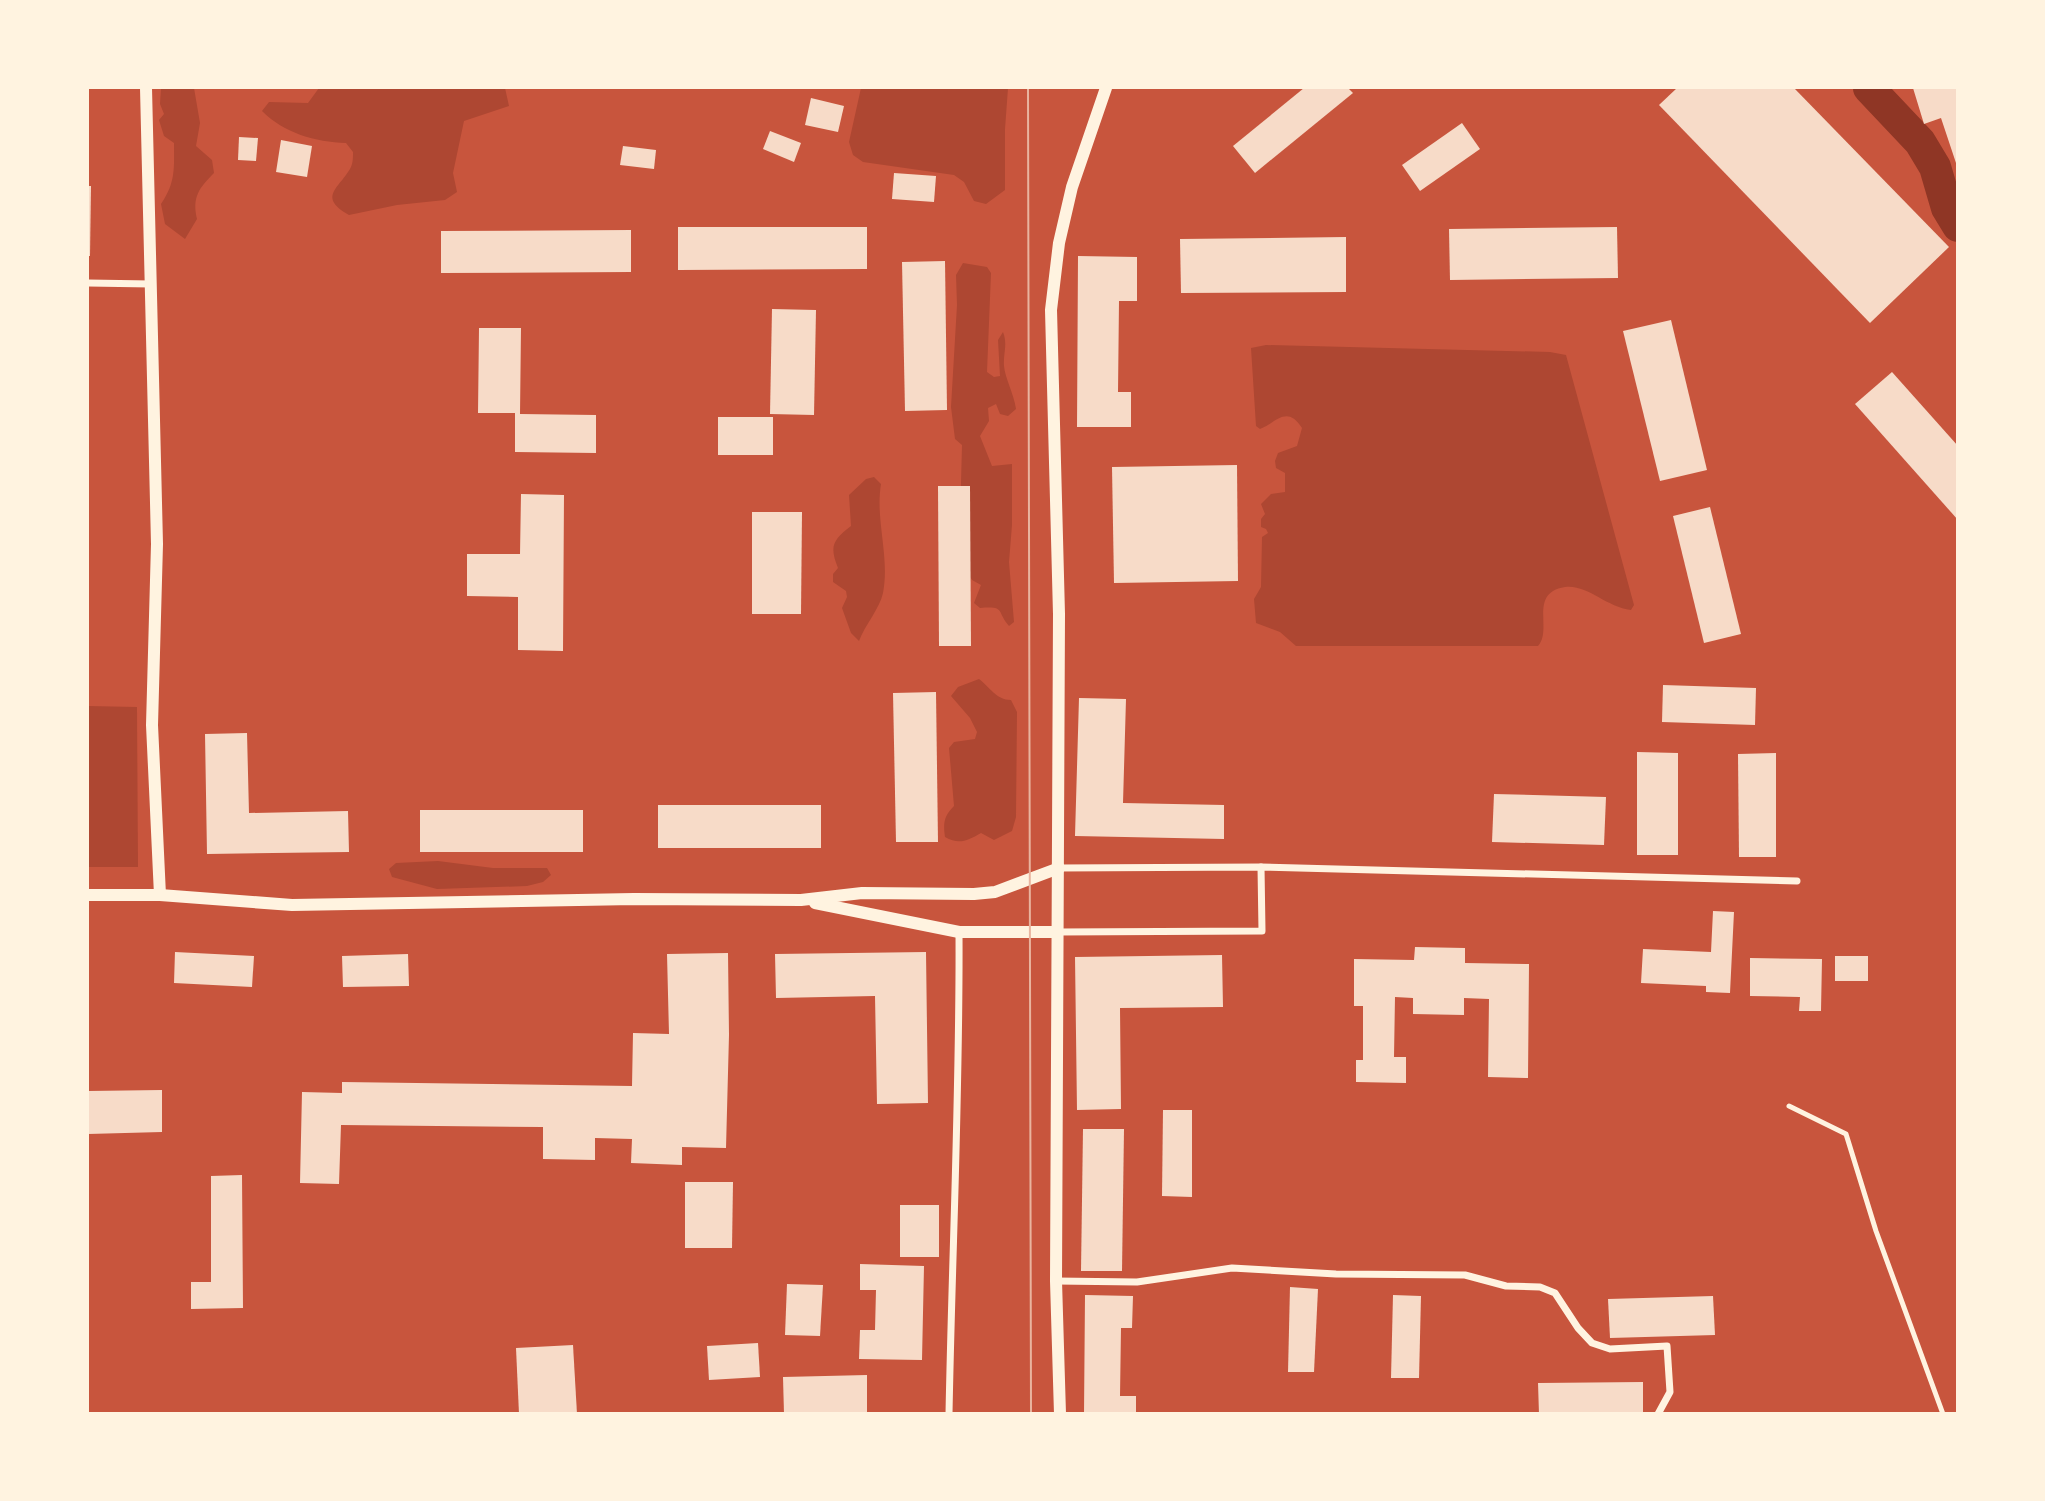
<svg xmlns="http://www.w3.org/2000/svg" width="2045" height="1501" font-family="'Open Sans',sans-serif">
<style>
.green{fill:#ae4732}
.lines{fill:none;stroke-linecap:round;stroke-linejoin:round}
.river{stroke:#8f3625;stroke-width:32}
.building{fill:#f7dbc8}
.service{stroke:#fff3e0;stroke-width:5}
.minor{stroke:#fff3e0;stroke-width:7}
.tertiary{stroke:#fff3e0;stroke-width:12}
.tram{stroke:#e9b49f;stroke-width:2}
</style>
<rect width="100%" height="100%" fill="#c8553d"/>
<g class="green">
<path d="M161,88H194L200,123L196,146L212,160L214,173C199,188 192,197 197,219L185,239L165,224L161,204C176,182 174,168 174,143L164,136L159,120L164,114L160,104Z"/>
<path d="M319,88H505L509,106L464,121L453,173L457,192L445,200L397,205L349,215C318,197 338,189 350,169C353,164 353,158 353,152L346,143C315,142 284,133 262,111L269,102L308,103Z"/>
<path d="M861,88H1008L1005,129V190L986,204L974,201L964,182L954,175L863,162L853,155L849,142Z"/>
<path d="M963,263L987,267L991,273L987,372L994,377L1000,376L998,340L1003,332C1008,345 1003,353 1004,366C1005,378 1014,394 1016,409L1008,416L1000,414L996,404L988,408L989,421L980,436L992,466L1012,464V525L1009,562L1014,622L1009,626C996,611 1006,606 980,608L974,603L981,585L972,580L959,560L962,445L955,439L951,407L957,305L956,275Z"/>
<path d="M1266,345L1550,352L1566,355L1634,605L1631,610C1606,607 1587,584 1565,587C1528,593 1553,629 1538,646H1296L1280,632L1256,623L1254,599L1261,587L1262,537L1268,533L1266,529L1261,527V519L1265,514L1261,504L1271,494L1285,492V473L1276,468L1275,461L1278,453L1297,446L1302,428C1287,405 1277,422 1260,429L1256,426L1251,348Z"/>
<path d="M874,477L881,484C875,520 890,556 883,593C880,608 865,625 859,641L851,633L842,608L847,597L846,591L833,582V574L838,568C829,546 833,540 851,526L849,495L866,479Z"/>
<path d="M979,679C990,687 996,700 1011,700L1017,712L1016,817L1012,831L994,840L981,833C967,841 959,845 945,837C943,823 944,816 954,806L949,748L954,742L975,739L977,732L970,718L951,696L958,687Z"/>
<path d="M88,706L137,707L138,867H88Z"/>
<path d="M438,861L493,868H547L551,875L543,882L527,886L437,889L392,877L389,869L396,863Z"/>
</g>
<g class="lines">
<path class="river" d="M1869,88L1920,142L1935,167L1947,208L1958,226"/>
</g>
<g class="building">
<path d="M1304,88H1348L1353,93L1255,173L1233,146Z"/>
<path d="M1677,88H1794L1949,247L1870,323L1659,105Z"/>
<path d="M1913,88H1958V169L1941,118L1924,124Z"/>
<path d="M811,98L844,106L838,132L805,125Z"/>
<path d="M1462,123L1480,149L1420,191L1402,165Z"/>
<path d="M770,131L801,143L794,162L763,149Z"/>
<path d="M239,137L258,138L256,161L238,160Z"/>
<path d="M281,140L312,146L307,177L276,172Z"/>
<path d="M623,146L656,150L654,169L620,165Z"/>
<path d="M894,173L936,176L934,202L892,199Z"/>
<path d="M88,186H91L90,256H88Z"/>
<path d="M678,227H867V269L678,270Z"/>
<path d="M1617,227L1618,278L1450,280L1449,229Z"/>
<path d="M631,230V272L441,273V231Z"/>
<path d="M1346,237V292L1181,293L1180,239Z"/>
<path d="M1078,256L1137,257V301H1119L1118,392H1131V427H1077Z"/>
<path d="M945,261L947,410L905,411L902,262Z"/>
<path d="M772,309L816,310L814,415L770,414Z"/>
<path d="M1671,320L1707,470L1660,481L1623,331Z"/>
<path d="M479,328H521L520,414L596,415V453L515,452V413H478Z"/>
<path d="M1892,372L1958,446V520L1855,404Z"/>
<rect x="718" y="417" width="55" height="38"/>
<path d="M1237,465L1238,581L1114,583L1112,467Z"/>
<path d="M938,486H970L971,646H939Z"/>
<path d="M521,494L564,495L563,651L518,650V597L467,596V554H520Z"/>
<path d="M1710,507L1741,634L1704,643L1673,516Z"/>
<path d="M752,512H802L801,614H752Z"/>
<path d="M1663,685L1756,688L1755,725L1662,722Z"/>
<path d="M936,692L938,842H896L893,693Z"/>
<path d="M1079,698L1126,699L1123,803L1224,805V839L1075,836Z"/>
<path d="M247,733L249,813L348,811L349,852L207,854L205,734Z"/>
<path d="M1637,752L1678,753V855H1637Z"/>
<path d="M1776,753V857H1739L1738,754Z"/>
<path d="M1494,794L1606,797L1604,845L1492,842Z"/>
<rect x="658" y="805" width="163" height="43"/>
<rect x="420" y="810" width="163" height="42"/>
<path d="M1713,911L1734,912L1730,993L1706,992V986L1641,983L1643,949L1711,952Z"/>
<path d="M1415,947L1465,948V963L1529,964L1528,1078L1488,1077L1489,999L1464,998V1015L1413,1014V998L1395,997L1394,1057H1406V1083L1356,1082V1060H1363V1006H1354V959L1414,960Z"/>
<path d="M175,952L254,956L252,987L174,983Z"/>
<path d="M926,952L928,1103L877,1104L875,996L776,998L775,954Z"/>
<path d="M728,953L729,1035L726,1148L682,1147V1165L631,1163L632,1139L595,1138V1160L543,1159V1127L341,1125L339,1184L300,1183L302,1092L342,1093V1082L632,1086L633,1033L669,1034L667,954Z"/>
<path d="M408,954L409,986L343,987L342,956Z"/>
<path d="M1222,955L1223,1007L1120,1008L1121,1109L1077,1110L1075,957Z"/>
<rect x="1835" y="956" width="33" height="25"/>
<path d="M1750,958L1822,959L1821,1011H1799L1800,997L1750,996Z"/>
<path d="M162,1090V1132L88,1134V1091Z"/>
<path d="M1163,1110H1192V1197L1162,1196Z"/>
<path d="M1083,1129H1124L1122,1271H1081Z"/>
<path d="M242,1175L243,1308L191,1309V1282H211V1176Z"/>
<path d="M685,1182H733L732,1248H685Z"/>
<rect x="900" y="1205" width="39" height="52"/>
<path d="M860,1264L924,1266L922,1360L859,1359L860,1330H875L876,1290H860Z"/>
<path d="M787,1284L823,1285L820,1336L785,1335Z"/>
<path d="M1290,1287L1318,1289L1314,1372H1288Z"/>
<path d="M1085,1295L1133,1296L1132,1328H1121L1120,1396H1136V1414H1084Z"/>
<path d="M1393,1295L1421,1296L1419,1378H1391Z"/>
<path d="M1713,1296L1715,1335L1610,1338L1608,1299Z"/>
<path d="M758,1343L760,1377L709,1380L707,1346Z"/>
<path d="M573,1345L577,1414H519L516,1348Z"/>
<path d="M867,1375V1414H784L783,1377Z"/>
<path d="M1643,1382V1414H1539L1538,1383Z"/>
</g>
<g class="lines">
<path class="service" d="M1789,1106L1846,1134L1876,1231L1943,1414"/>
<g class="minor">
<path d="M88,283L151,284"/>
<path d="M1059,868L1261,867L1797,881"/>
<path d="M1058,932L1262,931L1261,867"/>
<path d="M1056,1281L1137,1282L1232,1268L1336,1274L1465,1275L1506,1286L1540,1287L1555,1293L1578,1328L1592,1343L1610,1349L1667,1346L1670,1392L1658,1414"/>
<path d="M949,1414C952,1253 960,1093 959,932"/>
</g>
<g class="tertiary">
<path d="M146,88L157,544L152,725L160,895"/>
<path d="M88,895H160L292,905L634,899L801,900L862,893L974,894L995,892L1059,868"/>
<path d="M815,903L959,932H1058"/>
<path d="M1060,1414L1056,1281L1059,614L1051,310L1059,243L1072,187L1106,88"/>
</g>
<path class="tram" d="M1028,88L1031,1414"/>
</g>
<rect width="2045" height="1501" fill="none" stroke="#fff3e0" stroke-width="178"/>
</svg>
